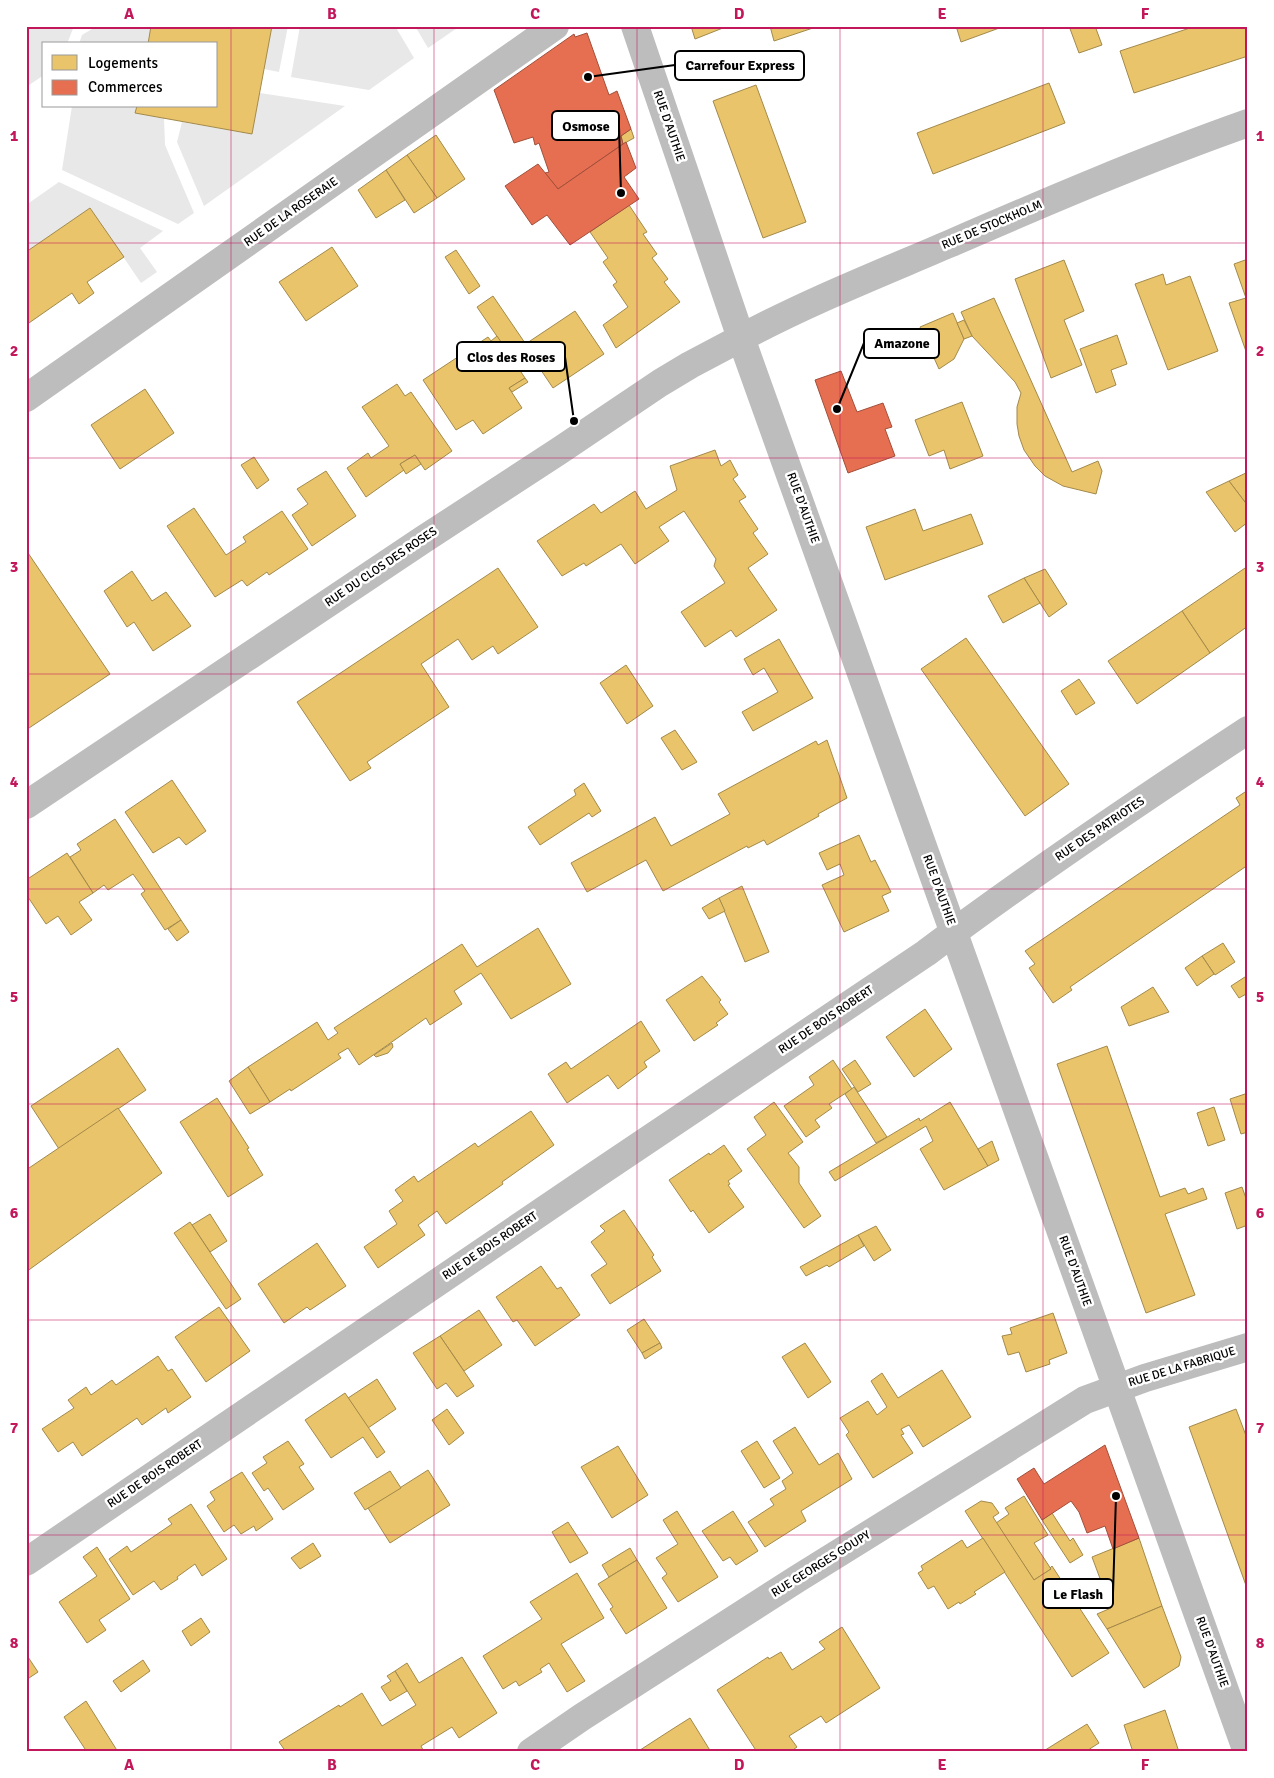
<svg xmlns="http://www.w3.org/2000/svg" width="1274" height="1778" font-family="Signika,sans-serif">
<style>
.green{fill:#e8e8e8}
.homes{fill:#e9c46a;stroke:#a3894a}
.shops{fill:#e76f51;stroke:#a24e39}
.lines{fill:none;stroke-linecap:round;stroke-linejoin:round}
.minor{stroke:#bdbdbd;stroke-width:28}
.tertiary{stroke:#bdbdbd;stroke-width:28}
.grid{fill:none;stroke:#c2185b;stroke-width:1;stroke-opacity:0.55}
.labels{text-anchor:middle;dominant-baseline:central;stroke-width:5;stroke-linejoin:round;paint-order:stroke}
.street-label{font-size:12px;fill:#000;stroke:#fff}
.leader{fill:none;stroke:#000;stroke-width:2}
.callout-dot{fill:#000;stroke:#fff;stroke-width:2}
.callout{fill:#fff;stroke:#000;stroke-width:2}
.callout-label{font-size:14px;text-anchor:middle;font-weight:bold;fill:#000}
.neatline{fill:none;stroke:#c2185b;stroke-width:2}
.grid-label{font-size:16px;text-anchor:middle;font-weight:bold;fill:#c2185b}
</style>
<rect width="100%" height="100%" fill="#fff"/>
<g class="green">
<path d="M26,26H74L67,44H44V75L26,87Z"/>
<path d="M97,26H151L148,44H79L82,35Z"/>
<path d="M272,26H288L279,72L264,69Z"/>
<path d="M300,26H395L414,58L369,90L291,77Z"/>
<path d="M415,26H460L428,48Z"/>
<path d="M260,93L345,106L204,206L177,142L182,122L252,134Z"/>
<path d="M72,106H137L136,113L164,118L165,145L194,213L178,224L62,170Z"/>
<path d="M59,182L163,231L140,248L157,272L141,283L90,208L26,252V205Z"/>
</g>
<g class="homes">
<path d="M151,26H272L252,134L135,113L137,106H216V44H148Z"/>
<path d="M691,26H728L695,39Z"/>
<path d="M770,26H819L774,41Z"/>
<path d="M956,26H1002V27L961,42Z"/>
<path d="M1069,26H1095L1102,45L1079,53Z"/>
<path d="M1196,26H1248V56L1134,93L1120,51Z"/>
<path d="M1049,83L1065,123L933,174L917,133Z"/>
<path d="M756,85L806,222L763,238L713,101Z"/>
<path d="M631,129L634,138L623,144L621,136Z"/>
<path d="M436,135L465,179L437,198L407,155Z"/>
<path d="M407,155L437,198L414,213L386,170Z"/>
<path d="M386,170L405,200L376,218L358,190Z"/>
<path d="M629,205L647,232L643,234L657,254L652,258L668,279L664,282L680,302L616,348L603,325L628,307L613,285L617,282L603,262L608,258L590,232Z"/>
<path d="M90,208L124,257L87,282L94,293L79,304L72,293L26,325V252Z"/>
<path d="M332,247L358,286L306,321L279,282Z"/>
<path d="M456,250L480,286L469,294L445,257Z"/>
<path d="M1248,259V357L1229,303L1246,298L1234,264Z"/>
<path d="M1064,260L1084,311L1064,320L1082,365L1051,378L1015,279Z"/>
<path d="M1163,274L1166,285L1190,276L1218,351L1168,370L1135,284Z"/>
<path d="M493,296L525,343L509,354L477,307Z"/>
<path d="M994,298L1072,472L1098,461L1102,471L1096,494L1063,486L1045,476L1035,466L1024,450L1019,436L1017,424V407L1021,393L1015,382L972,336L961,312Z"/>
<path d="M575,311L604,354L553,388L524,345Z"/>
<path d="M953,313L964,339L954,359L939,369L920,327Z"/>
<path d="M964,320L972,336L964,339L957,323Z"/>
<path d="M1117,335L1127,364L1111,370L1116,385L1096,393L1080,349Z"/>
<path d="M497,336L525,378L509,388L522,408L483,434L473,420L456,430L423,380L488,337L491,341Z"/>
<path d="M525,378L528,382L512,392L509,388Z"/>
<path d="M397,384L405,396L411,392L452,451L425,470L415,455L400,464L404,470L366,497L347,468L368,453L371,458L389,446L362,407Z"/>
<path d="M145,389L174,433L120,469L91,425Z"/>
<path d="M962,402L983,456L950,469L944,450L929,456L915,420Z"/>
<path d="M715,450L721,466L730,460L738,475L733,479L746,497L739,501L758,529L753,533L768,554L748,568L777,610L736,637L731,630L705,647L681,612L725,583L714,566L716,559L684,511L659,527L669,541L635,564L621,544L586,566L584,563L562,576L537,541L594,504L601,513L635,491L646,509L677,490L670,466Z"/>
<path d="M415,455L421,464L406,474L400,464Z"/>
<path d="M254,457L269,480L257,489L241,465Z"/>
<path d="M326,471L356,516L312,546L292,515L308,504L297,489Z"/>
<path d="M1248,472V506L1229,481Z"/>
<path d="M1229,481L1248,506V522L1235,532L1206,492Z"/>
<path d="M194,508L226,555L246,542L243,537L282,511L308,549L269,575L267,572L247,586L242,580L215,597L167,526Z"/>
<path d="M915,509L923,531L971,514L983,544L885,580L866,527Z"/>
<path d="M26,550L110,674L26,730V659L28,658L26,655Z"/>
<path d="M1248,566V626L1210,653L1182,611Z"/>
<path d="M498,568L538,627L498,654L493,646L472,660L458,639L421,664L449,707L367,762L371,768L350,781L297,702Z"/>
<path d="M1045,569L1067,604L1049,617L1024,578Z"/>
<path d="M132,571L152,601L166,592L191,626L153,651L134,622L127,627L104,591Z"/>
<path d="M1024,578L1040,603L1003,623L988,596Z"/>
<path d="M1182,611L1210,653L1137,704L1108,661Z"/>
<path d="M966,638L1069,784L1025,816L921,669Z"/>
<path d="M779,639L813,698L753,731L742,712L778,692L764,668L753,675L744,659Z"/>
<path d="M626,665L653,706L627,724L600,683Z"/>
<path d="M1079,679L1095,703L1076,715L1061,691Z"/>
<path d="M675,730L697,762L682,770L661,738Z"/>
<path d="M827,740L847,798L818,814L819,816L767,845L764,840L748,848L747,846L663,891L646,860L587,892L571,863L655,817L671,846L730,814L718,794L816,741L818,745Z"/>
<path d="M172,780L206,831L186,845L179,837L153,853L125,812Z"/>
<path d="M584,783L601,811L592,817L589,813L540,845L528,827L576,795L574,790Z"/>
<path d="M1248,790V865L1070,987L1072,990L1053,1003L1029,968L1035,964L1025,951L1240,805L1236,798Z"/>
<path d="M115,819L181,920L165,930L141,894L145,891L133,874L108,890L104,885L93,893L70,857L81,850L77,844Z"/>
<path d="M859,835L871,862L875,860L891,892L882,896L889,911L844,932L822,885L844,875L840,864L827,870L819,853Z"/>
<path d="M67,853L93,893L79,902L92,920L71,935L58,916L46,924L26,894V880Z"/>
<path d="M742,886L769,952L745,962L719,898Z"/>
<path d="M719,898L725,911L709,919L702,908Z"/>
<path d="M181,920L189,932L177,941L168,929Z"/>
<path d="M538,928L571,984L511,1019L481,973L454,991L462,1004L430,1025L426,1018L359,1065L348,1048L338,1054L341,1058L291,1091L290,1089L270,1102L248,1067L317,1022L328,1040L338,1033L334,1028L462,944L477,967Z"/>
<path d="M1223,943L1235,962L1215,975L1202,956Z"/>
<path d="M1202,956L1214,974L1197,986L1185,968Z"/>
<path d="M1248,975V993L1239,998L1231,986Z"/>
<path d="M702,976L721,1000L719,1002L728,1014L716,1023L718,1025L694,1041L666,1000Z"/>
<path d="M1153,987L1169,1012L1129,1026L1121,1007Z"/>
<path d="M925,1009L952,1049L914,1077L886,1037Z"/>
<path d="M641,1021L660,1051L644,1062L647,1067L618,1089L608,1075L567,1103L548,1074L566,1062L571,1069Z"/>
<path d="M392,1043L393,1047L388,1053L376,1057L374,1055Z"/>
<path d="M1107,1046L1160,1197L1185,1188L1188,1194L1203,1188L1207,1199L1165,1214L1195,1295L1146,1313L1057,1064Z"/>
<path d="M118,1048L146,1090L59,1149L31,1106Z"/>
<path d="M833,1060L852,1089L829,1104L832,1108L815,1120L820,1127L806,1137L784,1106L814,1085L809,1077Z"/>
<path d="M855,1060L871,1084L858,1092L842,1069Z"/>
<path d="M248,1067L270,1102L250,1114L229,1081Z"/>
<path d="M854,1087L887,1137L876,1143L845,1094Z"/>
<path d="M1248,1093V1132L1241,1134L1230,1099Z"/>
<path d="M217,1098L249,1148L247,1149L263,1175L228,1197L180,1122Z"/>
<path d="M774,1102L803,1142L788,1153L799,1167V1183L821,1216L804,1228L747,1149L766,1135L754,1117Z"/>
<path d="M950,1102L988,1166L944,1190L920,1149L933,1141L926,1126L835,1181L829,1172L919,1118L920,1121Z"/>
<path d="M1214,1107L1225,1140L1208,1146L1197,1113Z"/>
<path d="M118,1108L162,1173L26,1272V1170Z"/>
<path d="M531,1111L554,1145L502,1182L503,1184L446,1224L437,1211L418,1225L425,1235L378,1268L364,1247L397,1224L389,1211L403,1201L395,1190L414,1176L418,1182L475,1143L478,1147Z"/>
<path d="M992,1141L999,1160L988,1166L978,1149Z"/>
<path d="M724,1145L742,1171L728,1181L730,1184L728,1185L744,1207L709,1233L693,1210L691,1212L669,1180L709,1153L710,1155Z"/>
<path d="M1242,1187L1248,1204V1225L1237,1229L1225,1193Z"/>
<path d="M624,1210L654,1255L652,1257L661,1271L610,1304L591,1275L607,1264L591,1242L605,1231L600,1226Z"/>
<path d="M210,1214L227,1241L210,1252L192,1225Z"/>
<path d="M190,1222L241,1299L226,1309L174,1233Z"/>
<path d="M876,1226L891,1250L874,1261L858,1235Z"/>
<path d="M858,1235L864,1246L829,1267L827,1265L806,1276L800,1267Z"/>
<path d="M317,1243L346,1286L310,1310L307,1307L284,1323L258,1284Z"/>
<path d="M541,1266L557,1289L561,1287L580,1315L535,1346L517,1320L513,1322L496,1297Z"/>
<path d="M219,1307L250,1351L206,1382L175,1337Z"/>
<path d="M479,1310L502,1345L464,1371L440,1336Z"/>
<path d="M1053,1313L1067,1353L1049,1360L1050,1364L1026,1372L1019,1352L1008,1355L1002,1336L1012,1334L1010,1328Z"/>
<path d="M644,1319L660,1343L642,1353L627,1330Z"/>
<path d="M440,1336L474,1386L457,1397L446,1383L437,1389L413,1353Z"/>
<path d="M660,1343L662,1348L645,1359L642,1353Z"/>
<path d="M805,1343L831,1382L808,1398L782,1357Z"/>
<path d="M158,1356L168,1371L172,1369L191,1397L168,1413L166,1408L142,1425L137,1418L82,1456L73,1442L58,1452L42,1429L74,1408L68,1400L86,1387L91,1395L112,1380L116,1385Z"/>
<path d="M942,1370L971,1417L923,1447L909,1425L901,1429L904,1434L901,1435L913,1453L873,1478L846,1435L849,1432L840,1418L868,1401L877,1415L887,1407L871,1381L882,1373L898,1398Z"/>
<path d="M377,1379L396,1409L368,1428L348,1398Z"/>
<path d="M345,1393L385,1452L377,1458L363,1437L331,1458L305,1420Z"/>
<path d="M447,1409L464,1433L449,1445L432,1420Z"/>
<path d="M1236,1409L1248,1441V1591L1189,1427Z"/>
<path d="M795,1427L819,1465L838,1453L852,1479L801,1511L806,1521L765,1547L748,1522L774,1505L770,1499L786,1489L782,1481L793,1473L773,1441Z"/>
<path d="M288,1441L304,1464L299,1467L314,1489L283,1510L268,1488L264,1491L252,1473L267,1463L263,1457Z"/>
<path d="M757,1441L780,1478L764,1488L741,1451Z"/>
<path d="M618,1446L648,1495L612,1518L581,1467Z"/>
<path d="M428,1470L450,1505L390,1543L368,1508Z"/>
<path d="M390,1471L401,1488L365,1510L354,1493Z"/>
<path d="M242,1472L273,1519L256,1531L254,1526L241,1534L234,1525L224,1532L207,1506L215,1500L210,1492Z"/>
<path d="M1024,1496L1048,1535L1034,1543L1051,1569L1034,1580L996,1523L1009,1514L1005,1508Z"/>
<path d="M981,1501L992,1503L999,1513L993,1517L1034,1580L1051,1569L1050,1568L1052,1566L1109,1653L1072,1677L965,1511Z"/>
<path d="M191,1504L227,1559L202,1576L195,1564L177,1577L178,1579L161,1590L154,1581L133,1595L109,1559L127,1546L131,1552L172,1524L168,1519Z"/>
<path d="M677,1511L718,1577L678,1602L662,1578L667,1574L656,1558L678,1544L663,1520Z"/>
<path d="M733,1511L758,1551L736,1565L730,1557L723,1561L702,1531Z"/>
<path d="M1052,1513L1070,1541L1073,1538L1083,1555L1070,1563L1042,1520Z"/>
<path d="M568,1522L588,1553L570,1563L552,1532Z"/>
<path d="M983,1538L1005,1572L974,1592L976,1594L960,1604L959,1602L948,1609L934,1586L928,1589L918,1573L923,1570L921,1566L962,1540L967,1548Z"/>
<path d="M1139,1538L1162,1606L1107,1629L1097,1614L1111,1608L1092,1557Z"/>
<path d="M313,1543L321,1556L300,1569L291,1558Z"/>
<path d="M97,1547L130,1599L99,1620L106,1630L87,1643L59,1602L97,1576L83,1557Z"/>
<path d="M630,1548L637,1560L609,1577L602,1565Z"/>
<path d="M637,1560L667,1608L626,1634L610,1609L613,1607L598,1584Z"/>
<path d="M577,1573L604,1618L561,1644L585,1681L567,1692L549,1663L540,1669L542,1672L519,1686L516,1681L503,1689L483,1656L542,1619L530,1602Z"/>
<path d="M1162,1606L1181,1657L1179,1666L1144,1688L1107,1629Z"/>
<path d="M201,1618L210,1632L191,1646L182,1631Z"/>
<path d="M842,1627L880,1688L826,1723L821,1716L789,1736L797,1747L790,1752H757L717,1690L768,1657L769,1659L781,1652L792,1670L825,1649L819,1642Z"/>
<path d="M26,1654L38,1672L26,1680Z"/>
<path d="M462,1657L497,1713L459,1738L452,1727L421,1746L424,1752H370L369,1750L366,1752H286L279,1742L339,1705L340,1707L362,1693L382,1726L416,1705L395,1671L407,1663L419,1683Z"/>
<path d="M143,1660L150,1671L121,1692L113,1681Z"/>
<path d="M395,1671L407,1691L390,1701L381,1687L391,1681L387,1676Z"/>
<path d="M86,1701L118,1752H87L64,1717Z"/>
<path d="M1165,1710L1179,1752H1133L1124,1725Z"/>
<path d="M690,1718L711,1752H637L671,1730Z"/>
<path d="M1087,1724L1099,1743L1085,1752H1042Z"/>
</g>
<g class="shops">
<path d="M587,33L609,95L617,91L631,129L621,136L623,144L558,189L545,173L549,172L539,143L535,145L533,137L514,143L494,90L574,34L575,37Z"/>
<path d="M626,142L636,168L624,177L639,199L570,245L547,215L532,225L505,186L538,164L558,189Z"/>
<path d="M841,371L857,412L883,403L892,427L885,429L895,456L848,473L815,380Z"/>
<path d="M1105,1445L1139,1538L1113,1549L1105,1526L1087,1533L1079,1512L1071,1501L1042,1520L1017,1479L1034,1468L1044,1484Z"/>
</g>
<g class="lines">
<g class="minor">
<path d="M26,398L555,26"/>
<path d="M26,805L424,539L559,451L660,383L690,365L741,338"/>
<path d="M26,1562L597,1174L926,953C1031,874 1138,802 1248,730"/>
<path d="M531,1752L582,1717L797,1579L1085,1400L1145,1378L1248,1347"/>
</g>
<g class="tertiary">
<path d="M635,26L741,338L1247,1752"/>
<path d="M741,338C808,302 879,274 949,244C1048,201 1146,159 1248,123"/>
</g>
</g>
<path class="grid" d="M231,26V1752M434,26V1752M637,26V1752M840,26V1752M1043,26V1752M26,243H1248M26,458H1248M26,674H1248M26,889H1248M26,1104H1248M26,1320H1248M26,1535H1248"/>
<g class="labels">
<g class="street-label">
<text transform="translate(669 126) rotate(71)">RUE D'AUTHIE</text>
<text transform="translate(291 212) rotate(-35)">RUE DE LA ROSERAIE</text>
<text transform="translate(992 225) rotate(-23)">RUE DE STOCKHOLM</text>
<text transform="translate(803 508) rotate(70)">RUE D'AUTHIE</text>
<text transform="translate(381 567) rotate(-34)">RUE DU CLOS DES ROSES</text>
<text transform="translate(1100 829) rotate(-34)">RUE DES PATRIOTES</text>
<text transform="translate(939 890) rotate(70)">RUE D'AUTHIE</text>
<text transform="translate(826 1020) rotate(-34)">RUE DE BOIS ROBERT</text>
<text transform="translate(490 1246) rotate(-34)">RUE DE BOIS ROBERT</text>
<text transform="translate(1075 1271) rotate(70)">RUE D'AUTHIE</text>
<text transform="translate(1182 1367) rotate(-17)">RUE DE LA FABRIQUE</text>
<text transform="translate(155 1474) rotate(-34)">RUE DE BOIS ROBERT</text>
<text transform="translate(821 1564) rotate(-32)">RUE GEORGES GOUPY</text>
<text transform="translate(1212 1652) rotate(70)">RUE D'AUTHIE</text>
</g>
</g>
<path class="leader" d="M588 77L675 65M621 193L619 126M837 409L864 343M574 421L565 357M1116 1496L1113 1594"/>
<g class="callout-dot">
<circle cx="588" cy="77" r="5"/>
<circle cx="621" cy="193" r="5"/>
<circle cx="837" cy="409" r="5"/>
<circle cx="574" cy="421" r="5"/>
<circle cx="1116" cy="1496" r="5"/>
</g>
<g class="callout">
<rect x="675" y="51" width="129" height="29" rx="5"/>
<rect x="552" y="111" width="67" height="29" rx="5"/>
<rect x="864" y="329" width="75" height="29" rx="5"/>
<rect x="457" y="342" width="108" height="29" rx="5"/>
<rect x="1043" y="1579" width="70" height="29" rx="5"/>
</g>
<g class="callout-label">
<text x="740" y="70">Carrefour Express</text>
<text x="586" y="131">Osmose</text>
<text x="902" y="348">Amazone</text>
<text x="511" y="362">Clos des Roses</text>
<text x="1078" y="1599">Le Flash</text>
</g>
<rect width="1274" height="1778" fill="none" stroke="#ffffff" stroke-width="55"/>
<rect x="42" y="42" width="175" height="65" fill="#ffffff" stroke="#999999"/>
<rect x="52" y="55" width="25" height="15" fill="#e9c46a" stroke="#999999"/>
<text x="88" y="68" font-size="15" fill="#000000">Logements</text>
<rect x="52" y="80" width="25" height="15" fill="#e76f51" stroke="#999999"/>
<text x="88" y="92" font-size="15" fill="#000000">Commerces</text>
<rect x="28" y="28" width="1218" height="1722" class="neatline"/>
<g class="grid-label">
<text x="129" y="19">A</text>
<text x="332" y="19">B</text>
<text x="535" y="19">C</text>
<text x="739" y="19">D</text>
<text x="942" y="19">E</text>
<text x="1145" y="19">F</text>
<text x="14" y="141">1</text>
<text x="1260" y="141">1</text>
<text x="14" y="356">2</text>
<text x="1260" y="356">2</text>
<text x="14" y="572">3</text>
<text x="1260" y="572">3</text>
<text x="14" y="787">4</text>
<text x="1260" y="787">4</text>
<text x="14" y="1002">5</text>
<text x="1260" y="1002">5</text>
<text x="14" y="1218">6</text>
<text x="1260" y="1218">6</text>
<text x="14" y="1433">7</text>
<text x="1260" y="1433">7</text>
<text x="14" y="1648">8</text>
<text x="1260" y="1648">8</text>
<text x="129" y="1770">A</text>
<text x="332" y="1770">B</text>
<text x="535" y="1770">C</text>
<text x="739" y="1770">D</text>
<text x="942" y="1770">E</text>
<text x="1145" y="1770">F</text>
</g>
</svg>
